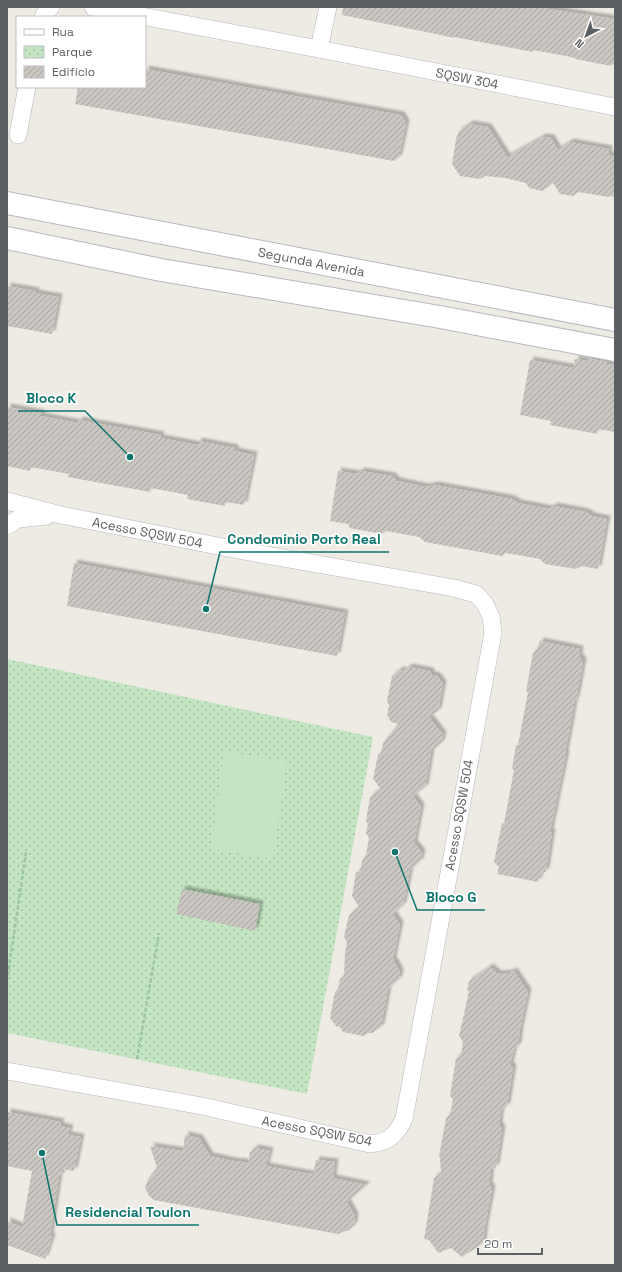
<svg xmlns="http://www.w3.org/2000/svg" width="622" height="1272" font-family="'Space Grotesk',sans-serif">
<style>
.park{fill:url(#park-dots)}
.garden{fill:#c3e5c2}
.building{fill:url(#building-hatch);filter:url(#shadow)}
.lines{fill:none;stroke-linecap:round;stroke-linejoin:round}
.street-casing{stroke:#b5b7bb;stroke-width:18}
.secondary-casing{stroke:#b6b9be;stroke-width:24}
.path{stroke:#9bc5a5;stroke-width:2.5;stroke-dasharray:4 2;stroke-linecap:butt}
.street{stroke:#fff;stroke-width:17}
.secondary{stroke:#fff;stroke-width:22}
.labels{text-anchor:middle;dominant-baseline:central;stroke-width:3.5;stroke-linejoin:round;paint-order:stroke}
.street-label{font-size:13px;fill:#5c6064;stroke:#fff}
.leader{fill:none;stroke:#0f766e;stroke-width:1.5}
.callout-dot{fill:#0f766e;stroke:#fff;stroke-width:1.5}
.callout-label{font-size:14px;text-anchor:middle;font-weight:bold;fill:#0f766e;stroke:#fff;stroke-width:3.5;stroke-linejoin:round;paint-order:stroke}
</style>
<defs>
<pattern id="park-dots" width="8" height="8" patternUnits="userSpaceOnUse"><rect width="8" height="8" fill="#c3e5c2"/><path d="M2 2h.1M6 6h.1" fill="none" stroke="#a2bda1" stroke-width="1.8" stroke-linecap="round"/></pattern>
<pattern id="building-hatch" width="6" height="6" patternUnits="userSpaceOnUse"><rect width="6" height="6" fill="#cac6c1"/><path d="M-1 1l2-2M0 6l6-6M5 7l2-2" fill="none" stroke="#a7a4a0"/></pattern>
<filter id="shadow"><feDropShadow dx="3.5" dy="-3.5" stdDeviation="1" flood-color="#0004"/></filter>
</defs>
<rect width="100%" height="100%" fill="#eeebe4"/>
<path class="park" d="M7,659L373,737L307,1094L7,1033Z"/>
<path class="garden" d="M224,752L287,761L273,859L211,849Z"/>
<g class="building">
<path d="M343,7H535L615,19V65L612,64L611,66L575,59V58L566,56L533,50V52L454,37V38L436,34L342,15Z"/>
<path d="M145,69L401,115L406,123L399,157L394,161L75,104L78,87H145Z"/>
<path d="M470,124L488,127L507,157L543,137L551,138L558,150L570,142L609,149L608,155H615V197L609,196V197L578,192L573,196L560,194L553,183L542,191L529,188L526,183L505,178L485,176L480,179L460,176L452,164L456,139L459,131Z"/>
<path d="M7,286L36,291L35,293L59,297L52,334L7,326Z"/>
<path d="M587,358L607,362V364L615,365V432L598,429L597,434L550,425L551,421L520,415L530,360L574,368L575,359L587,361Z"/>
<path d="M7,407L41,413V416L78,423L79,420L161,435L160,438L198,445V441L235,448V451L254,455L244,505L226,502L225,506L187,499L188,495L151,488L150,492L68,477L69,474L31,467L30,471L7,466Z"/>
<path d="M338,471L357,474L361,471L392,476L397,481L426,487L435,485L512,499L518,503L550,509L554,506L586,512L592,516L607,519L598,569L581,566L576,569L545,564L540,559L506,553L502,556L425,542L419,537L386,531L382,534L350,528L348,524L330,521Z"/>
<path d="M74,563L345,613L337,656L67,606Z"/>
<path d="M540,641L580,649L579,656L583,662L576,700L575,699L565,754H566L550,832H552L546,871L540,875L538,882L497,874L499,867L494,862L502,823L504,824L514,770L512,769L516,745H518L528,692L526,691L533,653L537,649Z"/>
<path d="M409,667L430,671L432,675L437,676L443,684L438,711L429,717L443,735L441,743L431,752L425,787L413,796L421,807L414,843L422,853L420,861L410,870L403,905L393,914L400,925L393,959L400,972L399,979L388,989L381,1027L372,1033H368L363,1036L343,1032L340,1027L336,1026L330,1018L335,992L338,989L340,979L344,976L345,953L347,942L344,937L349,915L359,907L352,896L356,873L360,871L362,861L366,855L369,838L366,833L368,824L366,821L370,797L381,789L373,779L378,755L381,753L383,743L398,724L391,722L387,715L389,705L387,701L392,676L400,670L404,671Z"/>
<path d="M182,889L260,904L255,931L176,914Z"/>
<path d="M490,967L498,974L509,973L514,971L528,992L520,1029L518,1046L514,1049L510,1065L513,1068L507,1106L501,1110L499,1125L502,1129L496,1167L491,1169L489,1185L492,1189L485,1226L483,1243L462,1257L451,1248L438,1253L429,1240L424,1239L434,1178L441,1173L440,1157L439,1156L446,1118L450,1115L453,1099L450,1096L456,1058L461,1055L463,1041L459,1036L469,991L467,990L469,981Z"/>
<path d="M7,1112L61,1122L60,1126L70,1128L68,1135L81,1137L74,1171L62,1169L61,1176H59L50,1236L52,1237L45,1259L7,1245V1221L22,1227L32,1171L7,1166Z"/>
<path d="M185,1135L199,1138L210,1156L238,1162V1161L248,1163L250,1152L256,1148L270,1151L266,1166L304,1173L313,1174L316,1160L335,1162L333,1178L367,1185L347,1202L355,1216L354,1225L349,1230L338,1234L154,1200L149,1196L145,1188L148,1179L157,1168L150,1146L183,1151Z"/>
</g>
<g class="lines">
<g class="street-casing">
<g id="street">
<path id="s1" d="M93,7L319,49L615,107"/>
<path d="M43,17L46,11L51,7"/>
<path d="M319,49L328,7"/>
<path d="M18,135L27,87"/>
<path id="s2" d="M7,501L61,515L238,550L454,588L476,594L485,604L491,617L493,633L404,1119C396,1135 389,1142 370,1144L202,1106L7,1071"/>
<path d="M7,526L18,519L47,516"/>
</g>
</g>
<g class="secondary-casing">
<g id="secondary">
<path id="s3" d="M7,203L615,320"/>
<path d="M7,238L161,270L440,317L615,350"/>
</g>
</g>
<g class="path">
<path d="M7,981L26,852"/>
<path d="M137,1059L159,933"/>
</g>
<use href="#street" class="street"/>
<use href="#secondary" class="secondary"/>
</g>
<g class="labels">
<g class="street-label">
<text stroke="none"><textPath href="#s1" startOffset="381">SQSW 304</textPath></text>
<text stroke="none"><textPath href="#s3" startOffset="310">Segunda Avenida</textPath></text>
<text stroke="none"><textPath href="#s2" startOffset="144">Acesso SQSW 504</textPath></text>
<text transform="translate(459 815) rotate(-80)">Acesso SQSW 504</text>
<text transform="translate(317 1131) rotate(11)">Acesso SQSW 504</text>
</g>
</g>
<path class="leader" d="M130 457L85 411H18M206 609L220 552H389M395 852L417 910H485M42 1153L57 1225H199"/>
<g class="callout-dot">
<circle cx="130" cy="457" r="4"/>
<circle cx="206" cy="609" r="4"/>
<circle cx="395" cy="852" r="4"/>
<circle cx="42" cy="1153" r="4"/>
</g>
<g class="callout-label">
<text x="51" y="403">Bloco K</text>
<text x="304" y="544">Condomínio Porto Real</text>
<text x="451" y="902">Bloco G</text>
<text x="128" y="1217">Residencial Toulon</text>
</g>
<rect width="622" height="1272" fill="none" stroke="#5c6064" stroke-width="16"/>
<rect x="16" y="16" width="130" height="72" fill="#ffffff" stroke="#bebfc1"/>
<rect x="24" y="29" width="20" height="6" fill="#ffffff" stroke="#bebfc1"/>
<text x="52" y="36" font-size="12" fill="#5c6064">Rua</text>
<rect x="24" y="46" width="20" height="12" fill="url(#park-dots)" stroke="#bebfc1"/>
<text x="52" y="56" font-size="12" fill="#5c6064">Parque</text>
<rect x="24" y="66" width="20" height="12" fill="url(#building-hatch)" stroke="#bebfc1"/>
<text x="52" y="76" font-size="12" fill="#5c6064">Edifício</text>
<g transform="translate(586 36) rotate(221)" stroke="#ffffff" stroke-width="3" paint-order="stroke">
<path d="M0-3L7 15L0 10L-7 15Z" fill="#5c6064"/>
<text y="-6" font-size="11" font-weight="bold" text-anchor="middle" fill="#5c6064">N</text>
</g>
<path d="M478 1248v6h64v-6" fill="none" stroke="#5c6064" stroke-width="2"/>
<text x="484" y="1248" font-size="12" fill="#5c6064" stroke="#ffffff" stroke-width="3" paint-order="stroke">20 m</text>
</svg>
